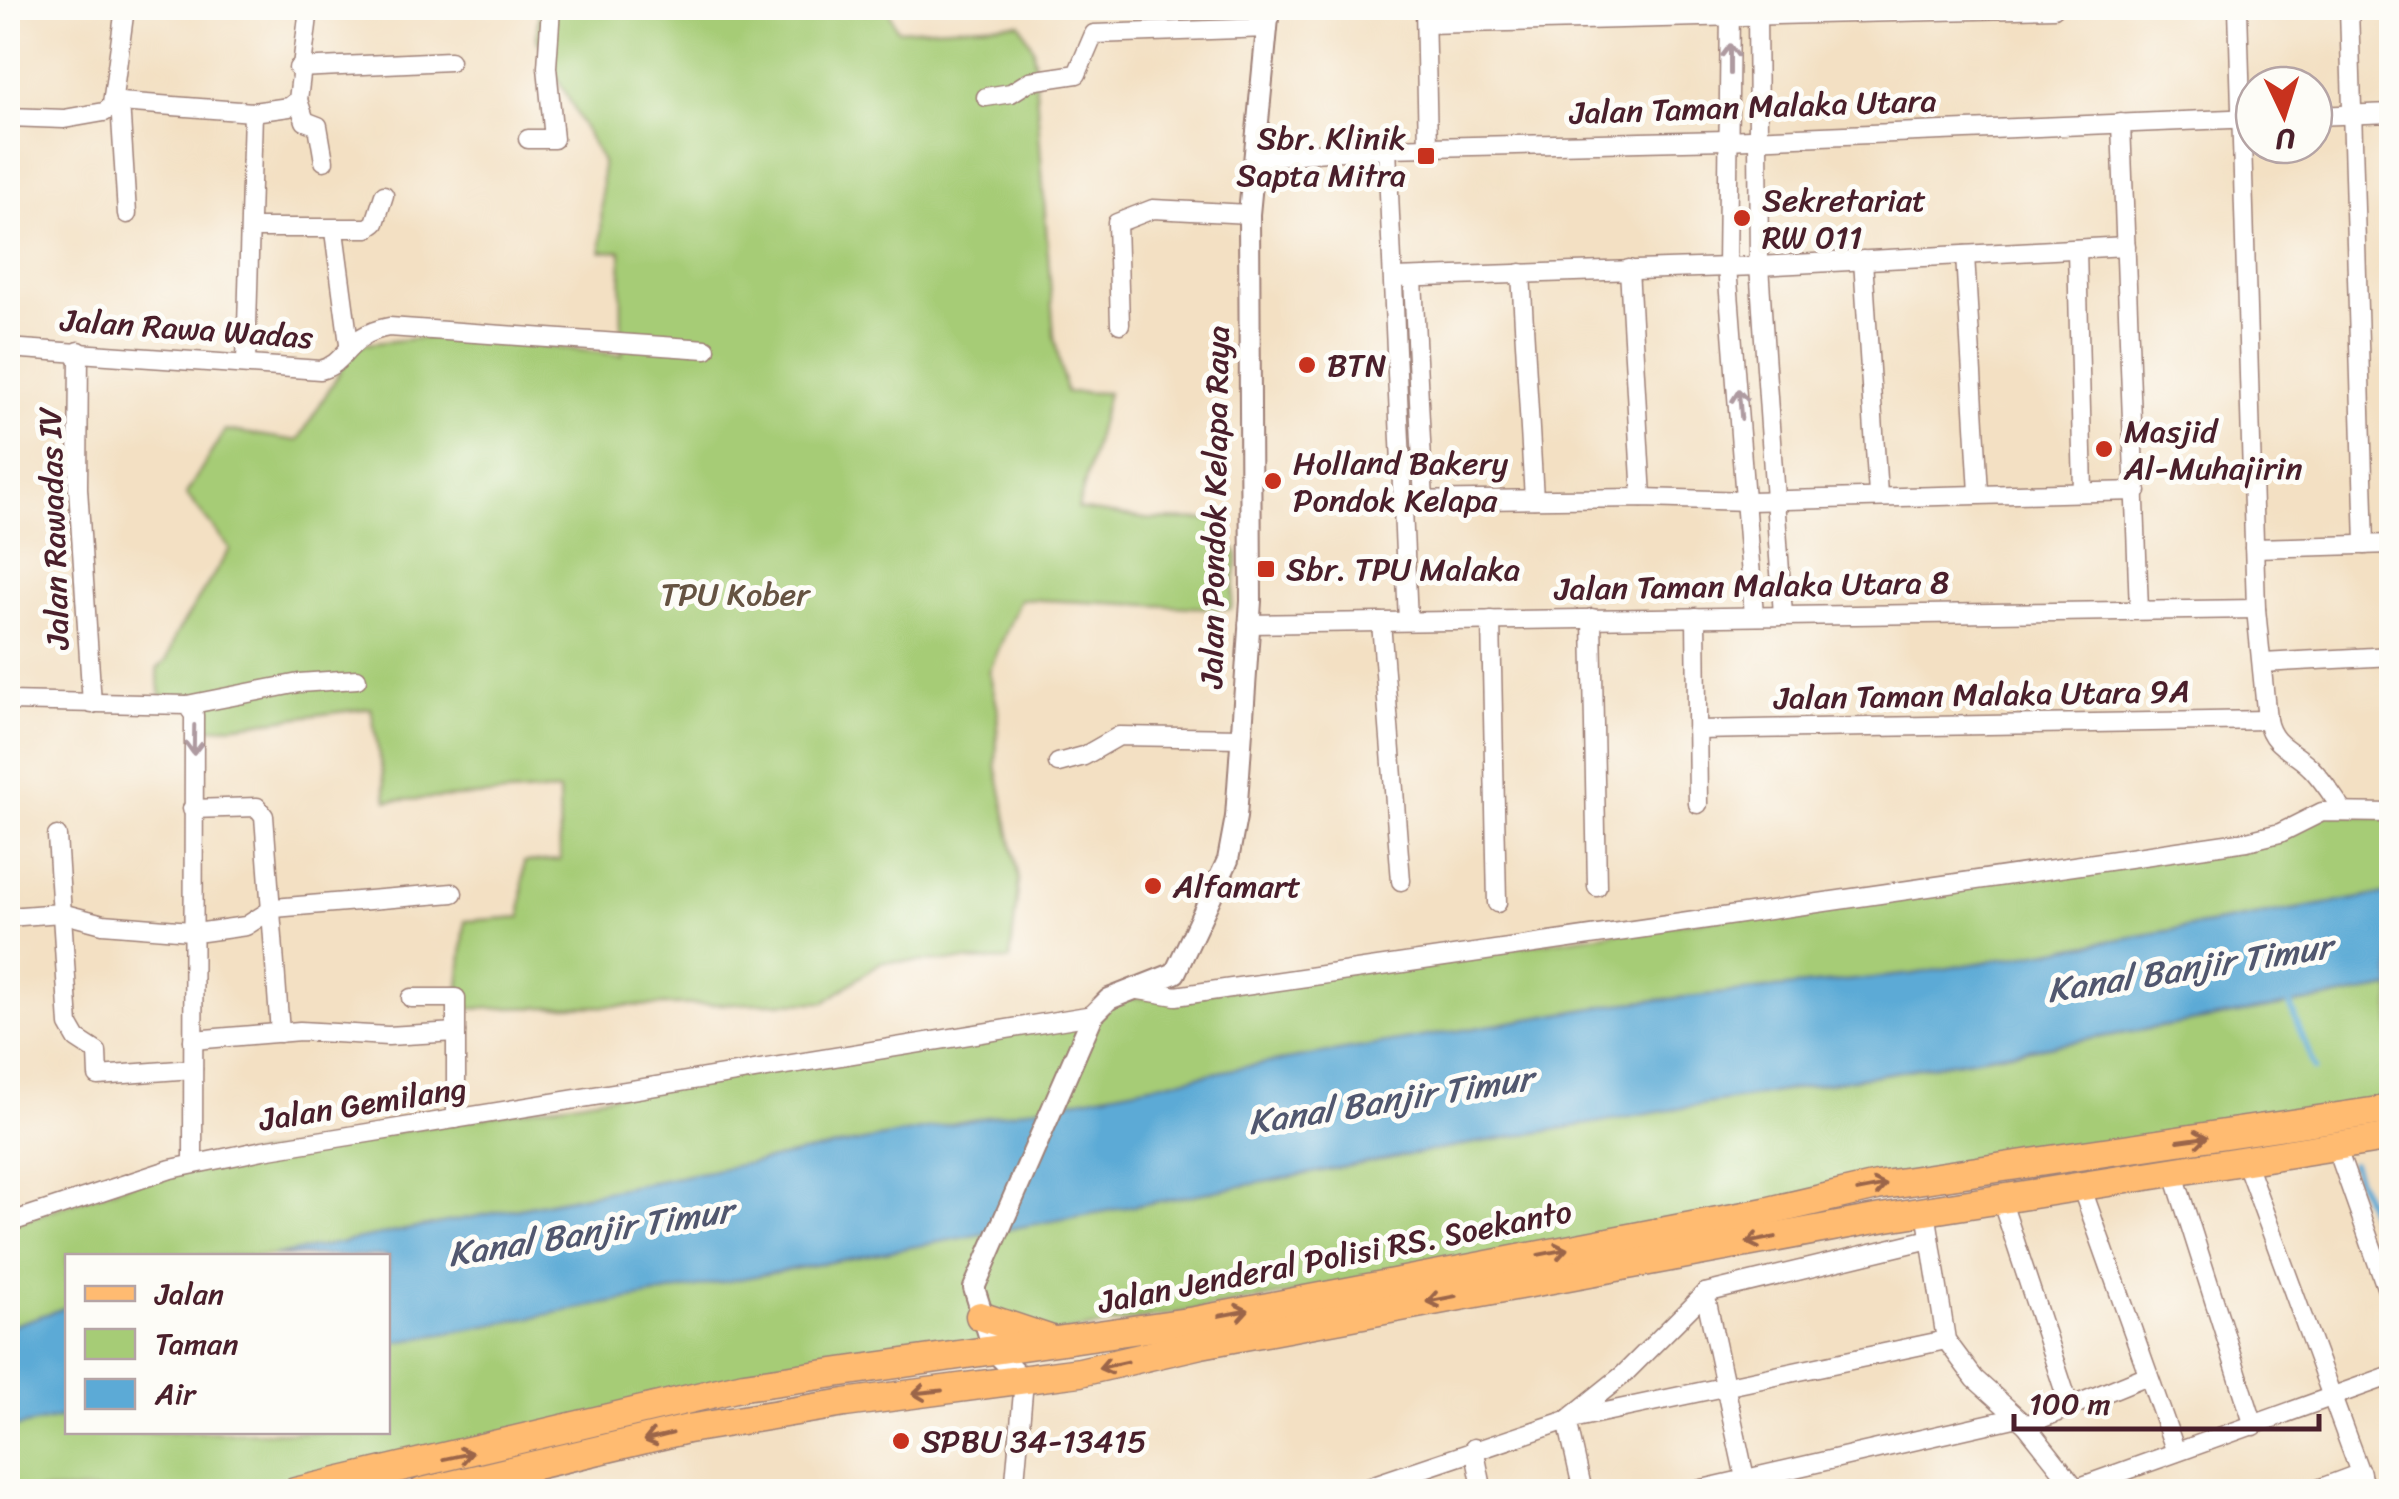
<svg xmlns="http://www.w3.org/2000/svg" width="2399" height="1499" font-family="Sriracha,sans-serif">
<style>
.green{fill:#a6cc76;stroke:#787650;stroke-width:2.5;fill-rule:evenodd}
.water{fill:#5caad6;stroke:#536480;stroke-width:2.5}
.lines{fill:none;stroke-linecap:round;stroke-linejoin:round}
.stream{stroke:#5caad6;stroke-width:6}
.minor-casing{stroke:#9e8077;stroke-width:21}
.tertiary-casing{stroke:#9e8077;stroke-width:24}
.primary-casing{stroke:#9e8077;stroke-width:31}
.minor{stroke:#fff;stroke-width:18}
.tertiary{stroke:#fff;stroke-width:20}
.primary{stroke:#ffbb71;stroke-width:28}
.oneway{stroke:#ae9aa0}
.oneway2{stroke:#9b654a}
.poi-dot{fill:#c8321e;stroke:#fdfcf7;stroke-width:4}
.labels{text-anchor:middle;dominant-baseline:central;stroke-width:10;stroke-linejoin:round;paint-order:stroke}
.street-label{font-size:32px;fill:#4a1f2b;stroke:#fdfcf7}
.poi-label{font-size:32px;fill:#4a1f2b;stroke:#fdfcf7;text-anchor:start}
.park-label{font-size:32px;fill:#665342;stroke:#fdfcf7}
.water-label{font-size:35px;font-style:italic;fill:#51576f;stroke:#fdfcf7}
</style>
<rect width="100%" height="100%" fill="#fdfcf7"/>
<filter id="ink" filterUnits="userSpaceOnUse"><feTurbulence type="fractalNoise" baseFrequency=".01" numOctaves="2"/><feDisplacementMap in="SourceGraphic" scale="20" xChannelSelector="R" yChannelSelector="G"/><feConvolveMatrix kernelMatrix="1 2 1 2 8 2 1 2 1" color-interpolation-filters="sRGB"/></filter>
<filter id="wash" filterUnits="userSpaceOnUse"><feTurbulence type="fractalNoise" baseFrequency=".0048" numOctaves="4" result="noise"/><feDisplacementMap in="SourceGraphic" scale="40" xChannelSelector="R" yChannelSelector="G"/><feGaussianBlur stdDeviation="2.25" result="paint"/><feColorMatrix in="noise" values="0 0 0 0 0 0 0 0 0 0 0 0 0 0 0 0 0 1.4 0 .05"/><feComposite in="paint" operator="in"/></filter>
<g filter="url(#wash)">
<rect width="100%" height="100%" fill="#f3e0c3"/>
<g class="green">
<path d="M539,8H672L674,13L888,8L897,30L1020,23L1033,48L1054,336L1066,392L1108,393L1078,509L1146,519L1218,520L1238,555L1231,609L1020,599L989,672L998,710L996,765L1019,880L1010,960L881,962L825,1002L457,1009L465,921L521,917L524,862L560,860L559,791L387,801L371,708L206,729L208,710L185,699L161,697L157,669L167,660L175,636L230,549L186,494L225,430L298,441L356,345L447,335L622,355L621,251L601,252L602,162L537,39Z"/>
<path d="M2322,812L2391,818V1109L744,1386L296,1491H8V1225L171,1169L1093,1015L1109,999L1176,996L2247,841ZM68,1256H388V1432H68Z"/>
</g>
<g class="water">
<path d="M2391,893V988L1458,1146L388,1344V1256H272L1244,1067L1617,1004L1913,974Z"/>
<path d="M67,1307V1416L8,1429V1327Z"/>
</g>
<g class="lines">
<g class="stream">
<path d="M2288,1000L2315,1069"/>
<path d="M2352,1164L2392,1271"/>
</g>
</g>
</g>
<g filter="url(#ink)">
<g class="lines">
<g class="minor-casing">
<g id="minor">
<path d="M1425,8L1428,147"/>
<path d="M1730,8L1727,267L1754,615"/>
<path d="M1757,8L1759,266L1783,615"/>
<path d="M2238,8L2256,609L2267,720C2272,747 2294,750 2311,768C2323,780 2332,795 2342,809"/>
<path d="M2349,8L2365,545"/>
<path d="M1426,24L2054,8"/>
<path d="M298,68L450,61"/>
<path d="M986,97L1011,93L1030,81L1077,74L1094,34L1268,28"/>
<path d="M298,100L305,121L318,126L324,161"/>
<path d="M120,102L127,214"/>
<path d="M112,104L125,8"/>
<path d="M2314,116L2392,113"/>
<path d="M8,117L64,119L104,112L120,102L253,112"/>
<path d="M2121,123L2139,610"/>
<path d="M528,139H554L547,67L551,8"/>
<path d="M1387,148L1408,621"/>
<path d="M1254,157L1387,148L1726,140L2254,118"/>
<path d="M251,228H368L375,223L384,195"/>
<path d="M334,231L349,344"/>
<path d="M2077,249L2083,492"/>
<path d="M1965,255L1979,493"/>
<path d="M1863,260L1878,495"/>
<path d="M1629,269L1642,498"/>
<path d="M1521,273L1534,499"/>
<path d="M1394,278L1759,266L2126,246"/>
<path d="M1413,279L1424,502"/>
<path d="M1120,324L1117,223L1153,209L1249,214"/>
<path d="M8,348L320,370C349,363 345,335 389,327L706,349"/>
<path d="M79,351L78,488L92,704"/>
<path d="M246,362L253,112L289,107L298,100L309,8"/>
<path d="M1402,501L1642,498L1749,501L2137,491"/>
<path d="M2254,548L2392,544"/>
<path d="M1696,617L1698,804"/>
<path d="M1592,618L1597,887"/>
<path d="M1491,620L1497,903"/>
<path d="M1381,622L1401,881"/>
<path d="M1248,624L2256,609"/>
<path d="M2263,663L2392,656"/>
<path d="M8,701L187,705L194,715L193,1164"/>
<path d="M187,705L299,683L357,679"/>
<path d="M1697,730L2267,720"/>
<path d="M1058,763L1084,756L1119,736L1241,738"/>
<path d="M192,809L257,807L264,816L280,1033"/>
<path d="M57,836L69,1025L77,1039L97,1052L98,1076L193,1069"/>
<path d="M8,917L61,913L103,924L203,932L246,926L274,908L453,893"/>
<path d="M1133,989L1176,996L2247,841L2280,833L2322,812L2392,813"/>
<path d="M411,998H456V1119"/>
<path d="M193,1040L300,1031L388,1036L456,1032"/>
<path d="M2386,1138L2392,1178"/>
<path d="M2336,1146L2392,1304"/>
<path d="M2245,1160L2367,1492"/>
<path d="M2173,1171L2254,1426"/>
<path d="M2081,1186L2176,1452"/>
<path d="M2001,1199L2069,1405"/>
<path d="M1926,1211L1946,1340L1975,1379L2026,1425L2079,1492"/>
<path d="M8,1223L171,1169L263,1150L1093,1015"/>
<path d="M1705,1293L1748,1492"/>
<path d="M2026,1425L2148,1375"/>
<path d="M1474,1448L1483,1492"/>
<path d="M1014,1492L1024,1381"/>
<path d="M1353,1492L1567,1420L1623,1375L1705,1293L1930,1239"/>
<path d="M1583,1492L1567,1420L1946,1340"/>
<path d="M1689,1492L2014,1418"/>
<path d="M2066,1492L2392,1375"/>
<path d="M2310,1492L2361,1473"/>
</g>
</g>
<g class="tertiary-casing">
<path id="tertiary" d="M1024,1381L994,1351L974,1288L1093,1015L1109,999L1175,973L1228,860L1236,817L1251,601L1249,214L1269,8"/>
</g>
<g class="primary-casing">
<g id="primary">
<path d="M980,1316L1049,1339"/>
<path d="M295,1492L744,1386L1195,1321L1765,1212L1877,1186L2392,1109"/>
<path d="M422,1492L688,1429L845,1403L1080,1372L1201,1344L1881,1218L2392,1137"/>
</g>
</g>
<use href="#minor" class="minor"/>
<use href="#tertiary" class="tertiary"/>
<use href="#primary" class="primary"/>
</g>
<defs><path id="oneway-shaft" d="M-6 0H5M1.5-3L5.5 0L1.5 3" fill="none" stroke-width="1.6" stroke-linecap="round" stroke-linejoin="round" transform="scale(2.5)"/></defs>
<g class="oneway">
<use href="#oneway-shaft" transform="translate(1730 59) rotate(-90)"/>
<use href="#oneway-shaft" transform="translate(1740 404) rotate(-95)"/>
<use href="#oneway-shaft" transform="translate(194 740) rotate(91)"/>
</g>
<g class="oneway2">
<use href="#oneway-shaft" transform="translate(2193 1139) rotate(-8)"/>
<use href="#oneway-shaft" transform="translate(1872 1188) rotate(-11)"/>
<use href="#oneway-shaft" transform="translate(1761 1240) rotate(169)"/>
<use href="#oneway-shaft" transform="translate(1553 1252) rotate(-11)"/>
<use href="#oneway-shaft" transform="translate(1441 1299) rotate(169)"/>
<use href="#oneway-shaft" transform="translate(1234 1313) rotate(-11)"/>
<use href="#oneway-shaft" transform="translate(1113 1365) rotate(167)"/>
<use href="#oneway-shaft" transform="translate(927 1392) rotate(174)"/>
<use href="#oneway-shaft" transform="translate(658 1437) rotate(166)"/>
<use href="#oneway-shaft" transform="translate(458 1456) rotate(-12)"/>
</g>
</g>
<g class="poi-dot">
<rect x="1416" y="146" width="20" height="20" rx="5"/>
<circle cx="1742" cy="218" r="10"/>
<circle cx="1307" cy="365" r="10"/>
<circle cx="2104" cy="449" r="10"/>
<circle cx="1273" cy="481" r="10"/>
<rect x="1256" y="559" width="20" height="20" rx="5"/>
<circle cx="1153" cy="886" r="10"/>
<circle cx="901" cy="1441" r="10"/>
</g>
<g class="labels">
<g class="street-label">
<text transform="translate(1753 107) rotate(-2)">Jalan Taman Malaka Utara</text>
<text transform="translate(187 329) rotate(4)">Jalan Rawa Wadas</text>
<text transform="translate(1215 507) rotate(-89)">Jalan Pondok Kelapa Raya</text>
<text transform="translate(54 528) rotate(-92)">Jalan Rawadas IV</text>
<text transform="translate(1752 586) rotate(-1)">Jalan Taman Malaka Utara 8</text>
<text transform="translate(1982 695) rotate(-1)">Jalan Taman Malaka Utara 9A</text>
<text transform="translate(363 1104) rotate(-9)">Jalan Gemilang</text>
<text transform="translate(1335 1257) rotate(-11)">Jalan Jenderal Polisi RS. Soekanto</text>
</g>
<g class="poi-label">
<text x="1406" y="138" text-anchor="end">Sbr. Klinik<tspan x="1406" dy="37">Sapta Mitra</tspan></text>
<text x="1762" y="200">Sekretariat<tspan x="1762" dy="37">RW 011</tspan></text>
<text x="1327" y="365">BTN</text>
<text x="2124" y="431">Masjid<tspan x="2124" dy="37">Al-Muhajirin</tspan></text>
<text x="1293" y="463">Holland Bakery<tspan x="1293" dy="37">Pondok Kelapa</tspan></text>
<text x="1286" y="569">Sbr. TPU Malaka</text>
<text x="1173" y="886">Alfamart</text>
<text x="921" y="1441">SPBU 34-13415</text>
</g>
<g class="park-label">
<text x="735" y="594">TPU Kober</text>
</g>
<g class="water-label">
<text transform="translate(2189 968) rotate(-9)">Kanal Banjir Timur</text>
<text transform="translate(1390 1100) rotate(-9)">Kanal Banjir Timur</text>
<text transform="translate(590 1232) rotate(-9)">Kanal Banjir Timur</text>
</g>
</g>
<rect width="2399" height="1499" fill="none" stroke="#fdfcf7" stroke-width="40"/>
<rect x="65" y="1254" width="325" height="180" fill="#fdfcf7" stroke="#b5a4a5" stroke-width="2.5"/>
<rect x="85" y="1286" width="50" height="15" fill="#ffbb71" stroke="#b5a4a5" stroke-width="2.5"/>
<text x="155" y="1304" font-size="30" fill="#4a1f2b">Jalan</text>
<rect x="85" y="1329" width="50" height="30" fill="#a6cc76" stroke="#b5a4a5" stroke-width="2.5"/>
<text x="155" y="1354" font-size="30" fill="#4a1f2b">Taman</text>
<rect x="85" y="1379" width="50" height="30" fill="#5caad6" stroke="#b5a4a5" stroke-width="2.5"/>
<text x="155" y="1404" font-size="30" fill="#4a1f2b">Air</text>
<g transform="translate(2284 115) rotate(176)"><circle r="48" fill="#fdfcf7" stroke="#b5a4a5" stroke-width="2.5"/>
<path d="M0-8L18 38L0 25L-18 38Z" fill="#c8321e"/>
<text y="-15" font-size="28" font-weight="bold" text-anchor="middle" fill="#4a1f2b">U</text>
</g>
<path d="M2014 1414v15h305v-15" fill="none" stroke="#4a1f2b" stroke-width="5"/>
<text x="2029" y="1414" font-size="30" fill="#4a1f2b" stroke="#fdfcf7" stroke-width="8" paint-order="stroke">100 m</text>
</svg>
